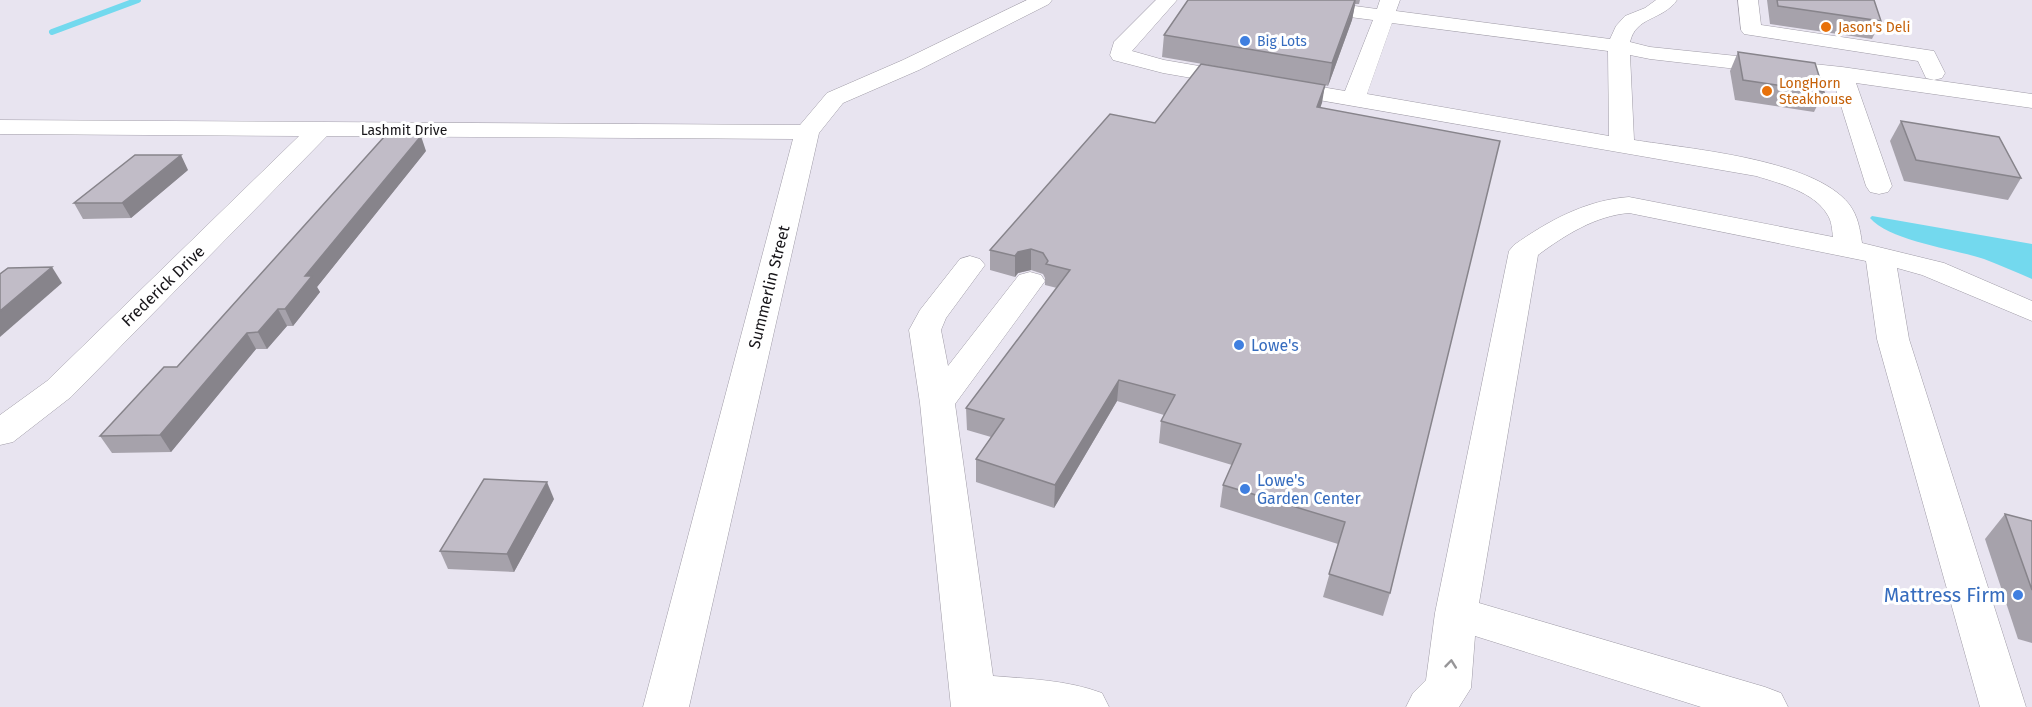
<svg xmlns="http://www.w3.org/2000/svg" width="2032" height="707" font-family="'Fira Sans',sans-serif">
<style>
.water{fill:#73d9ee}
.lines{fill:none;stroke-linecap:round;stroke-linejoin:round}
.stream{stroke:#73d9ee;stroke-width:6}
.minor-casing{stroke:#9f9ba6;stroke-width:1}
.minor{fill:#fff;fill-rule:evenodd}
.wall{fill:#a6a2ab}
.shaded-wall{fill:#87848b}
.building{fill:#c1bcc7;stroke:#87848b;stroke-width:1.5}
.oneway{stroke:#979698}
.food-dot{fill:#e8710a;stroke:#fff;stroke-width:2}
.shop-dot{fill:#3f7fe0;stroke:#fff;stroke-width:2}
.labels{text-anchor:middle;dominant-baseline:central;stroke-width:6;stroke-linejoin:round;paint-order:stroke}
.far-food-label{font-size:14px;fill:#c56008;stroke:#fff;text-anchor:start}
.far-shop-label{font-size:14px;fill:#366cbe;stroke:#fff;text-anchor:start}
.far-street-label{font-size:14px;fill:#171519;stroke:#fff}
.street-label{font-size:16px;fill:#171519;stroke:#fff}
.shop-label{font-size:16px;fill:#366cbe;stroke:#fff;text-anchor:start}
.near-shop-label{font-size:20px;fill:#366cbe;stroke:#fff;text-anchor:end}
</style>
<rect width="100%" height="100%" fill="#e8e4f0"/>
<path class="water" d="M1872,216L2032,244V279C2016,272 2000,265 1984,259C1954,249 1890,241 1870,218Z"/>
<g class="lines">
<path class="stream" d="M52,32L138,0"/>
<g class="minor-casing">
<g id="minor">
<path d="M1027,0H1052L1049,4L919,70L843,103L819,133L689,707H643L793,139L327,136L71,397L13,442L0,445V415L47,381L299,136L0,134V120L800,125L827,93L903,60Z"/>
<path d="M1156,0H1177L1132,51L1164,60L1345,91L1373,20L1265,6L1258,4L1255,0H1310L1377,9L1380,0H1400L1396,11L1610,39L1616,26L1625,16L1645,8L1656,0H1677C1662,21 1636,16 1630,42L1650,47L1842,67L2032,94V108L1856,83L1892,186L1888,192L1879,194L1870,192L1866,186L1833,80L1650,59L1630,55L1634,140C1690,149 1813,159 1849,204C1858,216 1860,229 1862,243L1944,263L2032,301V321L1922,275L1897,268L1909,339L2026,707H1980L1877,339L1866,261L1629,213C1595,216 1565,235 1538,255L1479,603L1765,687L1781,693L1788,707H1701L1475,636L1471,688L1459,707H1406L1413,693L1426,680L1435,613L1509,251L1514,245C1548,221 1586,200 1629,197L1833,237C1832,230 1832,221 1827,214C1814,192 1779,183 1756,176L1163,73L1113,60L1110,55L1114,42ZM1392,23L1608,51L1609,136L1367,94Z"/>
<path d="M1738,0H1758L1761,25L1934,51L1945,73L1942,78L1934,80L1926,78L1918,61L1744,34L1741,30Z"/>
<path d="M970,256L980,259L985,265L946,318L941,330L948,366L1019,275L1030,272L1041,275L1045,281L955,404L993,676C1030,679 1067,680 1102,693L1109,707H951L920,403L909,330L920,310L960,259Z"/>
</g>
</g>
<use href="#minor" class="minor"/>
</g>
<g class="wall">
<path d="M1188,0H1360L1359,4H1355L1352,20L1328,86L1325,85L1320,108L1390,593L1383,616L1323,597L1338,544L1220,507L1223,485L1232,465L1159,443L1161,421L1164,415L1117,401L1054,508L976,482V459L991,437L967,430L966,408L1057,288L1045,285V278L1043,274L1031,270L1018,273L1015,277L990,270V250L1155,123L1289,79L1162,57L1164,35Z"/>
<path d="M1767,0H1874L1881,21L1872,39L1770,24Z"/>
<path d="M1738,52L1824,92L1814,112L1735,100L1730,71Z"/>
<path d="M1901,121L2021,178L2008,200L1904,181L1890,141Z"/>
<path d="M426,151L317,287L320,292L293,326H287L267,349H256L171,452L112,453L100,436L177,367Z"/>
<path d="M188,170L131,218L83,219L74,203Z"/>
<path d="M554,499L514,572L448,569L440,551Z"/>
<path d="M2005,514L2032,521V643L2018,639L1985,539Z"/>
</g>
<g class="shaded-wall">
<path d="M1356,0L1352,20L1328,86L1332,63Z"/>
<path d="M1325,85L1322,103L1314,125L1317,107Z"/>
<path d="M421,136L426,151L317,287L320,292L293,326L285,309L305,276Z"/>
<path d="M181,155L188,170L131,218L122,203Z"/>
<path d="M1031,249V270L1018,273L1015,277V256L1018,252Z"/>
<path d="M52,267L62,283L0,337V311Z"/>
<path d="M278,309L287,326L267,349L258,332Z"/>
<path d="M247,333L256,349L171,452L160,435Z"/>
<path d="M1119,380L1117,401L1054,508L1055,485Z"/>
<path d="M547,482L554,499L514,572L507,554Z"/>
</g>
<g class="building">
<path d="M1188,0H1355L1332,63L1164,35Z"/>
<path d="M1777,0H1874L1881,21L1778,6Z"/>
<path d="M1738,52L1815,63L1824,92L1743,80Z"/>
<path d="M1201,64L1325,85L1317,107L1500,141L1390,593L1329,574L1345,522L1223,485L1241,444L1161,421L1175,395L1119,380L1055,485L976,459L1004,419L966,408L1070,270L1046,264L1048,261L1043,253L1031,249L1018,252L1015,256L990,250L1110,114L1155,123Z"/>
<path d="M1901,121L1999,137L2021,178L1916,160Z"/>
<path d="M421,136L305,276H312L285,309H278L258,332L247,333L160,435L100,436L164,367H177L384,137Z"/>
<path d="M135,155H181L122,203H74Z"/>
<path d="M52,267L0,311V274L8,268Z"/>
<path d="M484,479L547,482L507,554L440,551Z"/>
<path d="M2005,514L2032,521V590Z"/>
</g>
<defs><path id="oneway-chevron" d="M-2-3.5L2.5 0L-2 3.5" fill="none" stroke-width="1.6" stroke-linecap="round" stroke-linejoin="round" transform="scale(1.5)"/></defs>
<use class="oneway" href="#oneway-chevron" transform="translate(1451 664) rotate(-84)"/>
<g class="food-dot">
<circle cx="1826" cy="27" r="6"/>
<circle cx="1767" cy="91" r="6"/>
</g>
<g class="shop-dot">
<circle cx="1245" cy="41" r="6"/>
<circle cx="1239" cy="345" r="6"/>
<circle cx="1245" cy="489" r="6"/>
<circle cx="2018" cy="595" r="6"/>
</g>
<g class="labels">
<g class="far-food-label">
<text x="1838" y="27">Jason's Deli</text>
<text x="1779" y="83">LongHorn<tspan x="1779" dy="16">Steakhouse</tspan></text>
</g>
<g class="far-shop-label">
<text x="1257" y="41">Big Lots</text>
</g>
<g class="far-street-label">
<text x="404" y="130">Lashmit Drive</text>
</g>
<g class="street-label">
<text transform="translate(163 286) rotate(-44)">Frederick Drive</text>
<text transform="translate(769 287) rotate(-76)">Summerlin Street</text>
</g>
<g class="shop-label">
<text x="1251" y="345">Lowe's</text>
<text x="1257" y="480">Lowe's<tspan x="1257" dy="18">Garden Center</tspan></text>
</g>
<g class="near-shop-label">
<text x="2006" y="595">Mattress Firm</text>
</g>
</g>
</svg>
